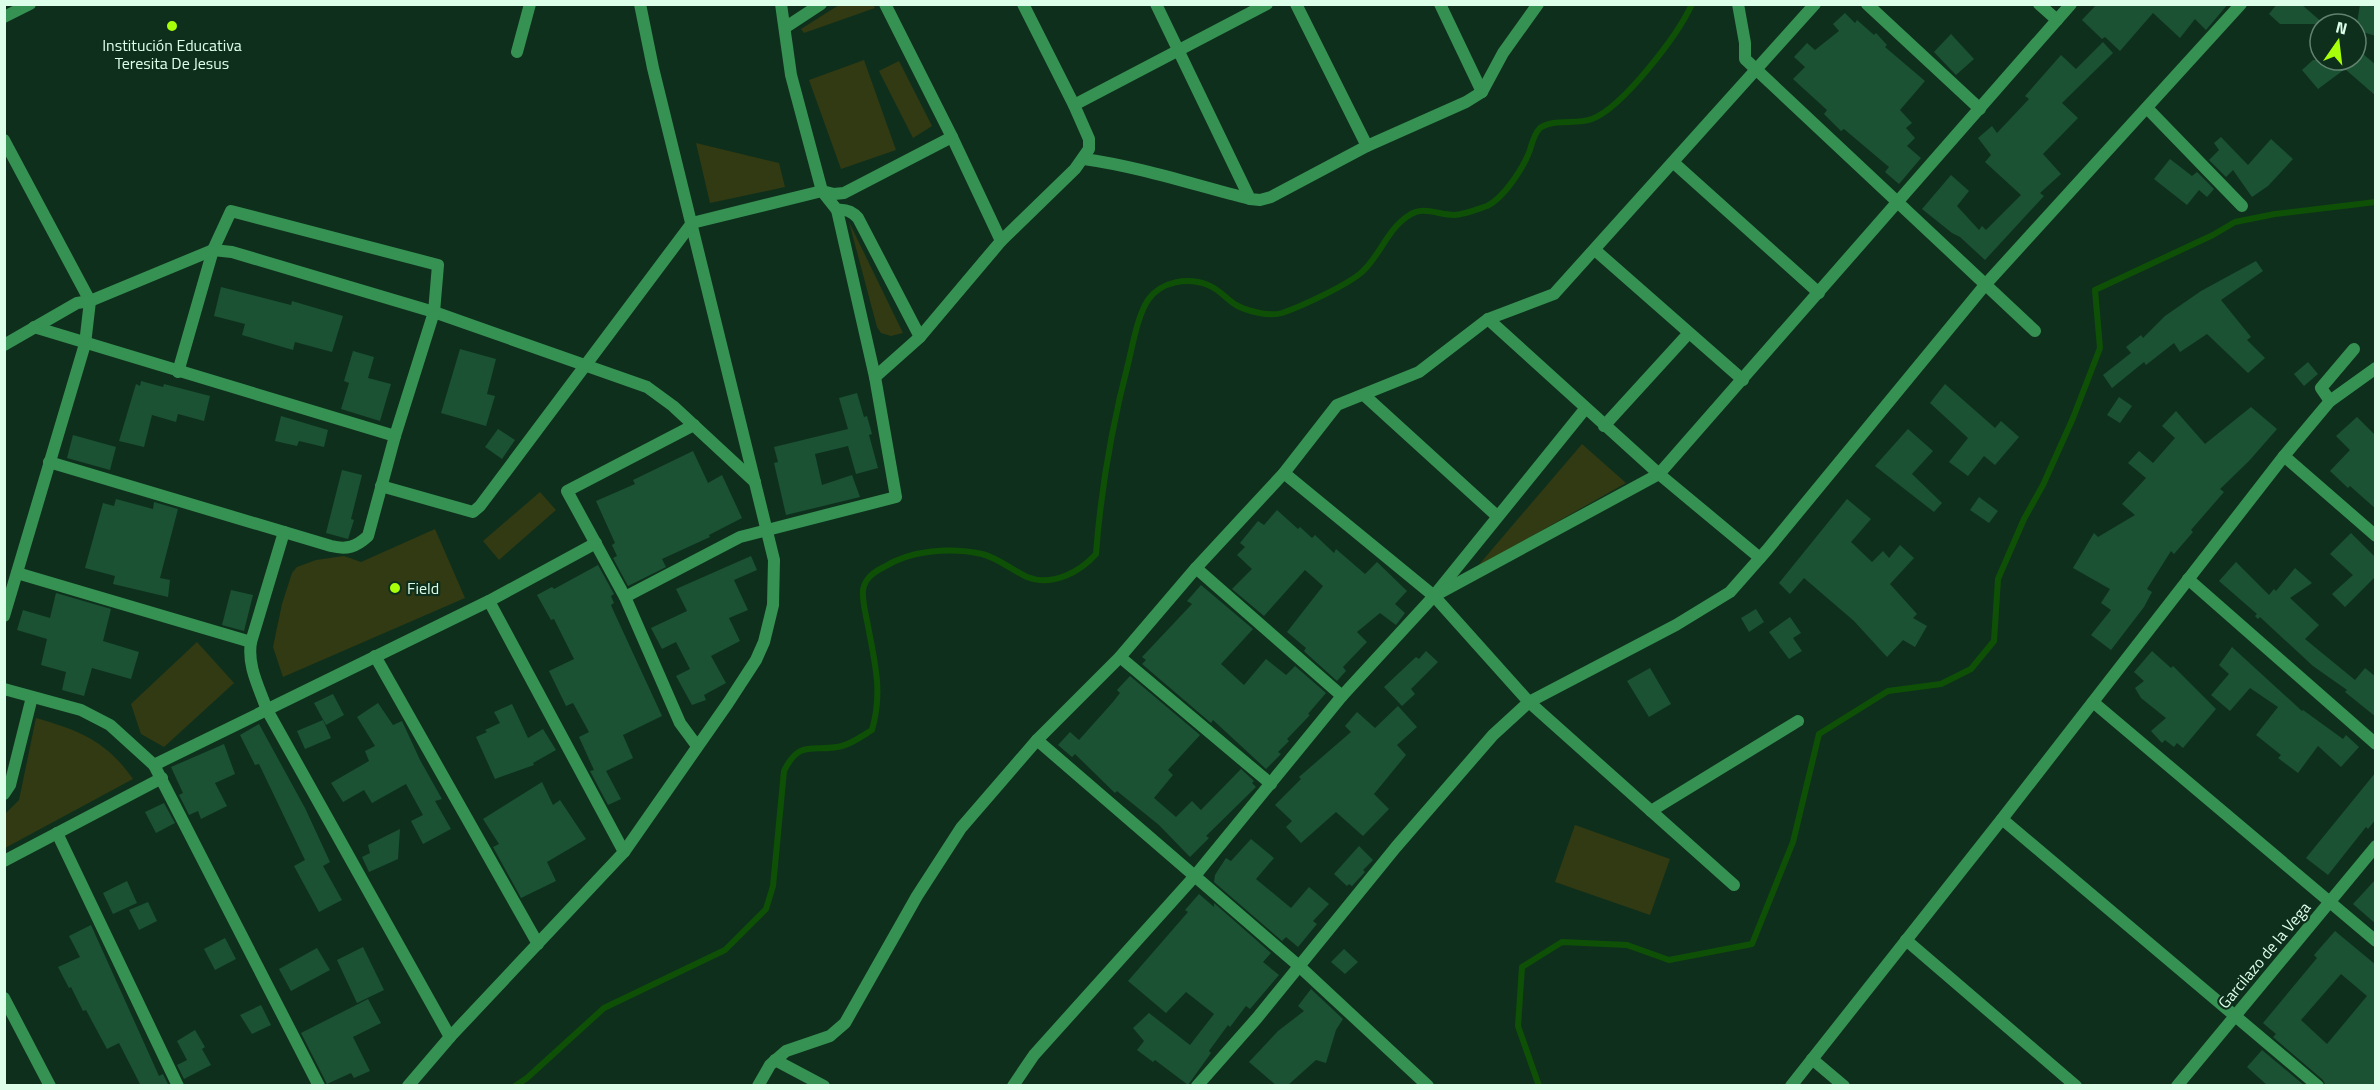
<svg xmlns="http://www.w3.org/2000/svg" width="2380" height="1090" font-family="'Titillium Web',sans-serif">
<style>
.green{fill:#313a12}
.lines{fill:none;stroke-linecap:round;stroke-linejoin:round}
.stream{stroke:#0e5106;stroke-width:6}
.building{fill:#1a5233;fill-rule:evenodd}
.service{stroke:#369252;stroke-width:12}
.minor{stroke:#369252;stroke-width:12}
.tertiary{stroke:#369252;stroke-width:12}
.poi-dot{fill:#a7ff09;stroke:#0f2f1d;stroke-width:2}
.labels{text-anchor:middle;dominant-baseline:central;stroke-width:4.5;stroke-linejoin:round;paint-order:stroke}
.poi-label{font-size:16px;fill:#ddffea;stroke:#0f2f1d}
.street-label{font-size:16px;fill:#ddffea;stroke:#0f2f1d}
</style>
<rect width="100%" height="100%" fill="#0f2f1d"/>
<g class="green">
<path d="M839,5H873L875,8L804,33L801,29Z"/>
<path d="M864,60L896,150L841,169L809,80Z"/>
<path d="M899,61L932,126L913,138L879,71Z"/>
<path d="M696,143L779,163L785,187L710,203Z"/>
<path d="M849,222L903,333L891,336L881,333L877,327Z"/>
<path d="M1582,444L1626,483L1477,567Z"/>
<path d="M540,492L556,510L499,560L483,541Z"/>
<path d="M435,529L465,598L283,677L273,647L282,604L292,573L297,567L316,560L344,556L361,562Z"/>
<path d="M197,642L234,683L164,747L141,734L131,704Z"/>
<path d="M36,718C81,731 106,741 133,779L5,848V814L19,800Z"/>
<path d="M1575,825L1670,859L1650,915L1555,882Z"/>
</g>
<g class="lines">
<g class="stream">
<path d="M515,1086L527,1078L604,1008L725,950L766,909L773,886L784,771C800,738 814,753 842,746C853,743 862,736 872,730C883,692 875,664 868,626C866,615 862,601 863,590C865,578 874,572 884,567C911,550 951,547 982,554C998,558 1012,570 1027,577C1052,587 1080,572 1096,554C1101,487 1112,425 1129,360C1133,343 1138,315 1148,300C1161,281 1188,277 1208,285C1219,289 1226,299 1236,305C1247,311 1269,317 1282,313C1300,307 1350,284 1363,271C1380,255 1388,229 1408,216C1424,205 1437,215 1454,215C1464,215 1478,209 1487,206C1504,198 1524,167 1530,150C1532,143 1534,134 1540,128C1553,118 1577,125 1592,119C1623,107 1678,35 1692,4"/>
<path d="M1539,1086L1518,1026L1522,967L1562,942L1627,945L1669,960L1752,944L1793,842L1819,734L1888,691L1941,684L1971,669L1994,641L1998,579L2024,519L2043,485L2073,418L2100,348L2095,290L2213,235L2235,222L2275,214L2376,202"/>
</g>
</g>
<g class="building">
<path d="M2097,4H2228L2206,30L2195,19L2180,38L2153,13L2120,51L2105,37L2102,39L2082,20Z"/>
<path d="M2277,4H2301L2324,24H2280L2269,14Z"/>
<path d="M2360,4H2376V36L2356,30Z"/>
<path d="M1845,13L1855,23L1857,20L1874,35L1876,33L1887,45L1885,47L1925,81L1900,110L1912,123L1906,128L1915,138L1907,146L1921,158L1899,184L1885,172L1889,167L1844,129L1841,131L1824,114L1827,110L1793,79L1805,67L1794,57L1807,43L1815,50L1839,31L1833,24Z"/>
<path d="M1951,34L1974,59L1956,75L1934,52Z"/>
<path d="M2103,42L2113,53L2062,103L2078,118L2043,154L2061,174L2040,193L2044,196L1985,260L1960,237L1952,233L1922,209L1951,175L1969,191L1957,206L1979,230L1982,226L1986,230L2021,195L1985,162L1991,155L1978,138L1992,126L1997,133L2029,99L2025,96L2061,55L2076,69Z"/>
<path d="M2356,48L2376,65V96L2345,69L2318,89L2302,70L2313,60H2356Z"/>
<path d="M2221,137L2248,165L2271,139L2293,159L2268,186L2252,197L2233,170L2226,177L2209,160L2219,150L2214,143Z"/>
<path d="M2170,159L2192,176L2197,172L2214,189L2207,197L2199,190L2187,205L2154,179Z"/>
<path d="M2256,261L2263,271L2221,300L2251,337L2247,340L2265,358L2248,373L2207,334L2180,352L2174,343L2146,365L2144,362L2112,388L2103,375L2131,353L2126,347L2141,335L2143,338L2165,316L2201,291Z"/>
<path d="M221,287L291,305L292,301L343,316L332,352L295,342L293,350L242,335L245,324L214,316Z"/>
<path d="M460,349L496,359L487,394L495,396L486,426L441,413Z"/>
<path d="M353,351L374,357L368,378L391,384L380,421L341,409L349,383L344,381Z"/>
<path d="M2308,362L2318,374L2304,386L2294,374Z"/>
<path d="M141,381L163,387L164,384L210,396L204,421L178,414L176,422L152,415L144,447L119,441L136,384L140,386Z"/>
<path d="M1945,384L1995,428L2001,421L2019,437L1995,465L1984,456L1968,476L1949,462L1968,438L1930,403Z"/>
<path d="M857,393L864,417L867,416L872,434L869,435L878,468L856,474L848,446L815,454L822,485L852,475L860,497L786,515L774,463L778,462L774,447L848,429L839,398Z"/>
<path d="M2119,397L2132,406L2120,423L2107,415Z"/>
<path d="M2251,407L2277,429L2249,461L2220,489L2224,492L2191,530L2193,532L2174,554L2171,551L2147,589L2152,592L2144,607L2111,650L2091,635L2111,610L2101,603L2110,589L2073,568L2094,533L2098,537L2135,515L2122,504L2146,478L2128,463L2139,451L2153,463L2175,438L2162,426L2176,411L2205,444Z"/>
<path d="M281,416L328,430L324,447L299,441L297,446L275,441Z"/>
<path d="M2357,417L2376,436V509L2350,486L2348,488L2330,471L2350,450L2336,436Z"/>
<path d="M498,429L515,440L502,459L485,447Z"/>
<path d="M1908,429L1933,451L1912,474L1942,503L1934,512L1875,466Z"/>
<path d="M73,435L116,447L110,470L67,458Z"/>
<path d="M693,451L708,483L722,475L742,518L709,535L710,537L662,559L666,567L628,586L613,558L617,556L612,545L615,543L596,501L635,484L633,480Z"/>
<path d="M342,470L362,475L351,519L354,520L348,539L326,533Z"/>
<path d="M1979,497L1998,511L1989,523L1970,510Z"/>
<path d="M116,499L153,509L154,502L178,509L160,578L170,580L168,597L113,584L115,576L85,568L103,503L114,506Z"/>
<path d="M1847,499L1871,519L1851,542L1872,562L1883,551L1889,558L1900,545L1914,558L1890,584L1917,614L1913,618L1927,626L1915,647L1903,640L1887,657L1854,621L1804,578L1790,594L1779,583Z"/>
<path d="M1277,510L1298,529L1300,527L1312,538L1315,535L1334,553L1336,549L1365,574L1377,562L1407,591L1395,604L1405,613L1396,625L1380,613L1357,632L1367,642L1343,667L1346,671L1337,681L1306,653L1304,651L1306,648L1287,632L1323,586L1305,570L1264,616L1232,589L1252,569L1237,555L1245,547L1240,543L1258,521L1264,525Z"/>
<path d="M2351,533L2376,558V576L2345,607L2332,594L2353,575L2330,554Z"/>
<path d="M751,556L757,570L734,580L748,610L729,618L740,641L711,656L726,683L704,695L706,700L692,705L676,676L690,669L676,642L662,649L651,628L687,611L676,589Z"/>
<path d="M2236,562L2269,595L2274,589L2276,591L2295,568L2312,583L2290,598L2319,625L2305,639L2355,680L2365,668L2376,677V717L2345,692L2347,690L2313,666L2260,617L2258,619L2255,616L2257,614L2219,581Z"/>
<path d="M598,565L614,594L611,596L614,603L611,605L614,612L662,716L623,735L633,758L606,771L621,799L608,805L590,771L594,770L579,737L589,732L573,703L566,706L549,671L574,659L554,619L551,620L537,595L552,587L554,589Z"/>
<path d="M1201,585L1253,629L1221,664L1244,685L1266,659L1286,675L1295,666L1326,693L1308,714L1310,715L1287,739L1289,741L1278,752L1281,754L1266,769L1213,720L1211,723L1142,664L1146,660L1142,657L1192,604L1187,601Z"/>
<path d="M231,590L253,595L244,631L222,625Z"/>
<path d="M56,593L111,609L103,641L139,652L131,679L92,668L84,696L62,690L66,672L41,665L47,639L17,630L23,610L50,618Z"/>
<path d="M1756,609L1764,622L1749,632L1741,618Z"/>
<path d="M1790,617L1801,633L1793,638L1802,651L1789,659L1769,632Z"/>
<path d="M2232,647L2302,711L2303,710L2343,739L2346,735L2359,747L2341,767L2318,746L2298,773L2278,758L2281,755L2256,735L2278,707L2250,688L2230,711L2211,695L2229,674L2219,665Z"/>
<path d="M1426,651L1438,662L1411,689L1415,694L1402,706L1384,687L1416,657L1419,659Z"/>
<path d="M2152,651L2171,668L2173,666L2216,709L2183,748L2177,743L2174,747L2165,740L2162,743L2151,731L2166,718L2141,698L2135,688L2144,681L2134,672Z"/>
<path d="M1650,668L1671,704L1649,717L1627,681Z"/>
<path d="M1130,676L1200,735L1168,770L1173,775L1154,798L1176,817L1192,801L1201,810L1241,769L1254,781L1252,783L1256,787L1206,836L1209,838L1190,857L1159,825L1117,791L1115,793L1075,754L1072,757L1058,745L1070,732L1079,740L1113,702L1120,693L1117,690Z"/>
<path d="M333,694L344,715L326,725L314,703Z"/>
<path d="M378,703L393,725L402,721L420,760L442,799L435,801L451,829L423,844L411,821L423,815L406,784L372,803L364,790L343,802L331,783L369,761L365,751L375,746L357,717Z"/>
<path d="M512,704L528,738L543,729L556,750L533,763L534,765L495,779L476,737L487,732L485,730L500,723L494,712Z"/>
<path d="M1398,706L1417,727L1397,745L1406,755L1374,794L1389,809L1363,836L1336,812L1301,843L1286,827L1292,821L1275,805L1301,779L1299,777L1351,732L1345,726L1357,712L1375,728Z"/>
<path d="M323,720L331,738L305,749L297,731Z"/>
<path d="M259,724L305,808L330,862L323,866L342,900L319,912L294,866L305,860L259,764L255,765L240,735Z"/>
<path d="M224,744L235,774L215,783L227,806L201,819L198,811L189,815L179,795L183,793L171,767Z"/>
<path d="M2376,772V819L2368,829L2366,827L2328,875L2306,858Z"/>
<path d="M542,782L553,805L560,800L586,839L547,862L556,881L521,898L493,847L499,844L483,819Z"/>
<path d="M164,803L175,823L156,833L145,812Z"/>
<path d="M400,829L398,859L369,872L362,857L370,853L368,845Z"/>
<path d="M1251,839L1274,858L1256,879L1291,908L1309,887L1329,904L1313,921L1317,924L1298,947L1286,937L1282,941L1214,882L1215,875L1226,858L1231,861Z"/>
<path d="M1359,846L1373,860L1363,870L1365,872L1352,886L1349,884L1347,886L1334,874Z"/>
<path d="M2376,879V924L2353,904Z"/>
<path d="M127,881L137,903L113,914L103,893Z"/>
<path d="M1199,894L1214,907V903L1271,953L1263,962L1279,975L1250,1009L1246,1006L1230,1027L1228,1025L1209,1051L1211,1053L1188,1085L1155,1060L1153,1062L1137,1050L1144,1041L1133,1028L1149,1013L1190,1045L1214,1014L1186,992L1166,1013L1128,981L1188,912L1185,910Z"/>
<path d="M148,902L157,921L139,930L129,910Z"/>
<path d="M91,925L159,1076L163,1074L169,1086H141L119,1043L107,1049L86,1010L83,1011L71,987L69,988L58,967L80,957L69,936Z"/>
<path d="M2335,931L2376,965V1081L2371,1086H2326L2323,1080L2273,1037L2276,1034L2263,1023L2317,958L2314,955ZM2341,974L2367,996L2327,1044L2301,1020Z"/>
<path d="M225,938L236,959L215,970L204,949Z"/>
<path d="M363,947L384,990L357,1003L337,960Z"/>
<path d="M317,948L330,970L291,991L279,969Z"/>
<path d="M1344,949L1358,962L1345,974L1331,962Z"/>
<path d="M1311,989L1343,1019L1336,1030L1326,1063L1316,1060L1287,1086H1277L1249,1062L1278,1031L1304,1011L1298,1006Z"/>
<path d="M368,999L381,1023L353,1037L370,1071L354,1078L351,1073L327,1084L301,1033Z"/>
<path d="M261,1005L271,1025L252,1034L240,1015Z"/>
<path d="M195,1030L205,1047L202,1049L211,1065L184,1079L177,1065L187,1060L177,1041Z"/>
<path d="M2262,1050L2305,1086H2268L2247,1067Z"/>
</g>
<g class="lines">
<g class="service">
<path d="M1084,159C1141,167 1194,185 1250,199"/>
<path d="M837,210C846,209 852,211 858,218L920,337"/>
</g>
<g class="minor">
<path d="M885,4L952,137L1001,241"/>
<path d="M1156,4L1250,199L1260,200L1271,197L1367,146L1466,102L1482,92L1503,53L1538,4"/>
<path d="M1296,4L1367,146"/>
<path d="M1440,4L1482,92"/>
<path d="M1738,4L1745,43V59L2035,331"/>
<path d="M1867,4L1980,109"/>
<path d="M2039,4L2057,20"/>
<path d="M786,27L821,4"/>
<path d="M517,52L530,4"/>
<path d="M1074,105L1267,4"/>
<path d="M2147,108L2242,206"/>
<path d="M4,140L90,301L85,344L4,616"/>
<path d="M1674,163L1819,293"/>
<path d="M1595,250L1743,380"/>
<path d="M1488,319L1659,474L1760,558"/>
<path d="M34,327L395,436"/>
<path d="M4,345L77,303L90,301L213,250L232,252L434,312L647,387L673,406L755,482"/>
<path d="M875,377L920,337L1001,241L1075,169L1089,149V139L1074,105L1023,4"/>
<path d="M1364,395L1497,516"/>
<path d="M2330,401L2321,388L2354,349"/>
<path d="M694,425L567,491L625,597L680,723L697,746"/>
<path d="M1604,426L1688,334"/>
<path d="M2284,456L2376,536"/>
<path d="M49,462L331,546C347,550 356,547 368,536L395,436L434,312L438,265L231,211L213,250L178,372"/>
<path d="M1284,473L1434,596L1529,702L1734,885"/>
<path d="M381,486L473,512L480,506L692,223L822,191L834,194L844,193L952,137"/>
<path d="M284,532L251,642C247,666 259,687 267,710L450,1037"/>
<path d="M1196,568L1342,696"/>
<path d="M17,573L251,642"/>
<path d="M2188,579L2376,744"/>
<path d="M1437,592L1585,409"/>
<path d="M625,597L740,537L896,497L875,377L837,210L822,191L791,75L781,4"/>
<path d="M489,601L624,852"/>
<path d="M375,656L538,944"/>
<path d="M1120,657L1271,784"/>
<path d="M4,689L81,710L110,725L154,765L319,1086"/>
<path d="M2093,702L2376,941"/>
<path d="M1037,740L1299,966L1428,1086"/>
<path d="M154,765L489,601L596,543"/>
<path d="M4,794L10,785L32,697"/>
<path d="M1651,811L1798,721"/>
<path d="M2002,819L2318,1086"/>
<path d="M57,833L178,1086"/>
<path d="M4,861L162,778"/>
<path d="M1906,940L2076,1086"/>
<path d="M4,998L50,1086"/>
<path d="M1812,1059L1844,1086"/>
<path d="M775,1060L824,1086"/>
<path d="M758,1086L770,1065L786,1051L830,1036L845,1023L917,896L961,828L1037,740L1120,657L1196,568L1284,473L1337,405L1419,372L1488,319L1554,294L1815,4"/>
<path d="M1013,1086L1034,1055L1194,877L1342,696L1434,596L1659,474L2071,4"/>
<path d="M1197,1086L1257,1018L1396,847L1493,735L1529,702L1676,625L1730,592L1767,550L1985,285L2241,4"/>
<path d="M1791,1086L2002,819L2284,456L2330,401L2376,368"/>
<path d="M2177,1086L2376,846"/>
</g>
<g class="tertiary">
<path d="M4,17L30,4"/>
<path d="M408,1086L450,1037L624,852L728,703L756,660L764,642L773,605L774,560L653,68L640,4"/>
</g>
</g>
<g class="poi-dot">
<circle cx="172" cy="26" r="6"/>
<circle cx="395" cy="588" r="6"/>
</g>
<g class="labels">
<g class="poi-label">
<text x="172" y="45">Institución Educativa<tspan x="172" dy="18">Teresita De Jesus</tspan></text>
<text x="407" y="588" text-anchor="start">Field</text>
</g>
<g class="street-label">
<text transform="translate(2264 955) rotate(-50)">Garcilazo de la Vega</text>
</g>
</g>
<rect width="2380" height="1090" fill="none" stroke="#ddffea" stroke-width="12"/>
<g transform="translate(2338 42) rotate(14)"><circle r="28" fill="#0f2f1d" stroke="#61826f" stroke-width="1.5"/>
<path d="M0-4.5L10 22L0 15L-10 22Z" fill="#a7ff09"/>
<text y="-9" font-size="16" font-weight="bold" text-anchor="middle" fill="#ddffea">N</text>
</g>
</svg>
